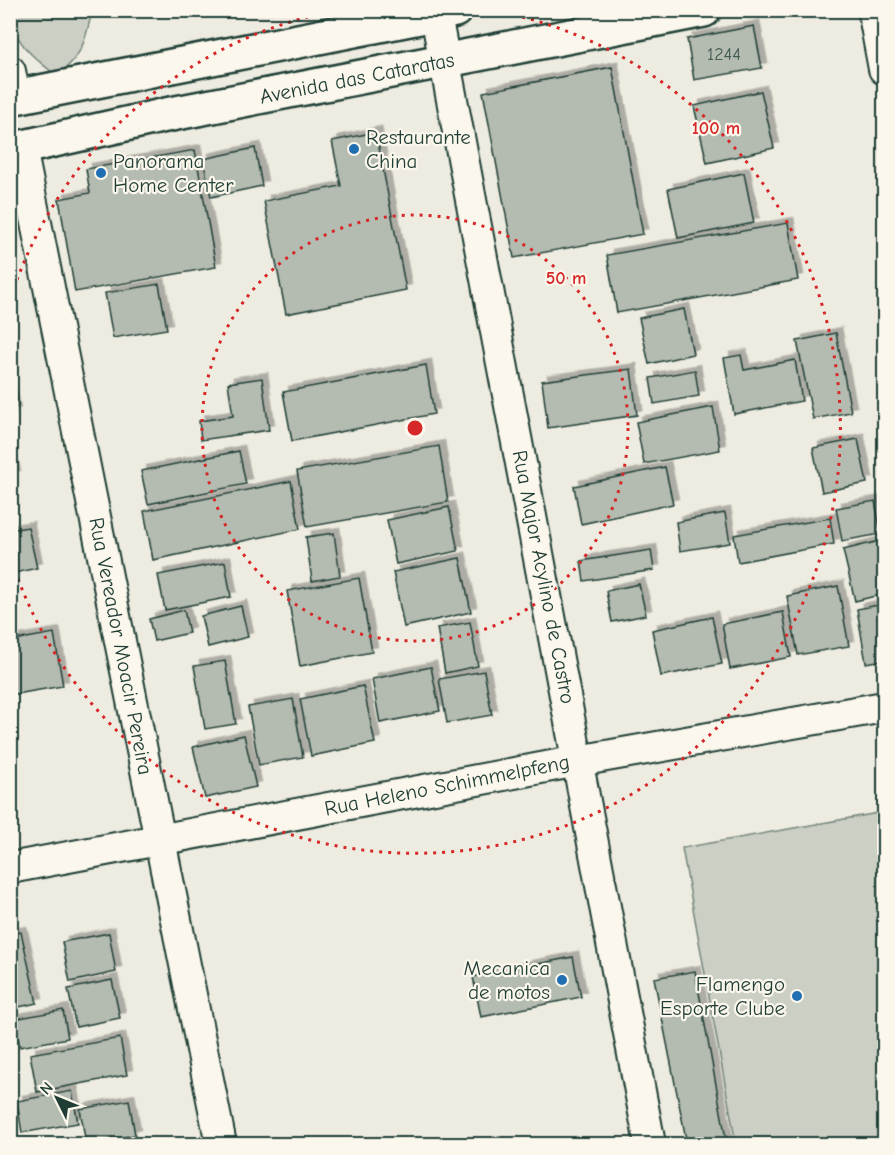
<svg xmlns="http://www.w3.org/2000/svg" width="895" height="1155" font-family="'Comic Neue',sans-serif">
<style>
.green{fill:#cbcfc4;stroke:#75867c;stroke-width:1.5}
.building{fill:#b4bbb0;stroke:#1f3d34;stroke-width:1.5;filter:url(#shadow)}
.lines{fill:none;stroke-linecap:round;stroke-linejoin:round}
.street-casing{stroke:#1f3d34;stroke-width:34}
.primary-casing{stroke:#1f3d34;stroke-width:38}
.street{stroke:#fbf7ec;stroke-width:30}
.primary{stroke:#fbf7ec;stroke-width:33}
.ring{fill:none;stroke:#d62828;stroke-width:3;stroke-dasharray:3 6}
.poi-dot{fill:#1f6fb2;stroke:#fbf7ec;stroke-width:2}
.labels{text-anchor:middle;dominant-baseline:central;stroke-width:4.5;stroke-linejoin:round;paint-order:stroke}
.number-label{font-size:18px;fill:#445c53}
.street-label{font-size:21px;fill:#1f3d34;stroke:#fbf7ec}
.poi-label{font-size:21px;fill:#1f3d34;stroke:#fbf7ec;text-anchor:start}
.centre{fill:#d62828;stroke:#fbf7ec;stroke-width:3}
.ring-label{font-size:18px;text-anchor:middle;font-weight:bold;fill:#d62828;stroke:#fbf7ec;stroke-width:4.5;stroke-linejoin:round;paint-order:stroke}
</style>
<defs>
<filter id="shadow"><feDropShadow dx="5.5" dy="-5.5" stdDeviation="0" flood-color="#0004"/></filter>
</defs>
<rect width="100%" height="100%" fill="#eeece1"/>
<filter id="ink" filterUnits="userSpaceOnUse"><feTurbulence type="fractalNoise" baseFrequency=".0167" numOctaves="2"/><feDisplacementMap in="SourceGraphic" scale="12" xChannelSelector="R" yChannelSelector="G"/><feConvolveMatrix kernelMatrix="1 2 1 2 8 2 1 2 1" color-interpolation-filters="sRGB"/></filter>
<g filter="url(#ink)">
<g class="green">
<path d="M11,11H92C85,42 83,55 57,76C34,58 11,41 11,11Z"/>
<path d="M884,812V1144H736L682,848Z"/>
</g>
<g class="building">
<path d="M754,26L762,68L694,80L687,39Z"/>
<path d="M612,67L643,234L514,258L483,92Z"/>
<path d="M761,91L774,148L707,163L694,106Z"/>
<path d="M376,132L406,290L286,314L264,201L341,186L332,141Z"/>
<path d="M255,148L262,186L211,197L203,159Z"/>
<path d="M195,150L216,267L75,292L59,199L90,193L86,169Z"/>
<path d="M744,173L754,223L678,238L668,189Z"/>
<path d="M788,223L798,280L617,313L607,255Z"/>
<path d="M159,284L167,329L113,338L105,293Z"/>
<path d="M684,309L693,354L649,364L639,318Z"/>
<path d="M836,333L851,412L813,419L797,341Z"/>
<path d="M741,355L744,370L795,360L802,401L734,414L724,358Z"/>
<path d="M426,365L434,414L292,441L283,392Z"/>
<path d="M631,369L637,415L548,428L542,381Z"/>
<path d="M695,370L699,396L654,404L650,378Z"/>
<path d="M262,378L269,430L201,440L199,421L233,416L228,383Z"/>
<path d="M10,389L15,413L10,414Z"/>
<path d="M713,407L720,450L644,464L636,422Z"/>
<path d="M858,439L867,483L822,492L813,448Z"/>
<path d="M439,446L448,502L307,527L297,471Z"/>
<path d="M239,451L246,484L148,504L141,471Z"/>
<path d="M10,456L15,476L10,477Z"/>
<path d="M665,467L673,504L581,524L574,486Z"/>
<path d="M291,481L300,529L153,560L144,511Z"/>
<path d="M875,501L881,534L842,541L836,508Z"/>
<path d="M449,507L458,551L396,564L387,520Z"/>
<path d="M725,513L730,543L680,551L676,522Z"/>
<path d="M830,518L834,544L738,562L734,535Z"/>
<path d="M28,527L37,568L10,574V530Z"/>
<path d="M334,533L340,576L312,581L306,537Z"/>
<path d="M884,540V594L855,601L843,550Z"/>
<path d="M651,550L654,570L584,581L581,561Z"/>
<path d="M460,558L471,612L404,627L393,572Z"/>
<path d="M225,562L231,597L165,610L158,575Z"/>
<path d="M359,578L372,652L300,666L287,591Z"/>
<path d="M639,584L646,615L612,622L606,591Z"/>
<path d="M838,586L849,646L798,655L787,596Z"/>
<path d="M884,604V660L866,663L857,609Z"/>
<path d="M241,606L248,637L208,647L201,616Z"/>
<path d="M184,610L189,633L154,641L149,619Z"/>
<path d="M783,612L791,657L730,669L722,624Z"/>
<path d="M712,617L722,664L661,676L652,630Z"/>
<path d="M470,622L478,666L445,673L437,628Z"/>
<path d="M54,633L63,686L10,695V641Z"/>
<path d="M225,661L236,724L205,729L194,666Z"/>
<path d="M431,667L440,711L380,723L372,679Z"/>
<path d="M484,671L492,715L447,723L439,679Z"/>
<path d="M363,686L375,743L311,756L300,699Z"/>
<path d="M293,699L303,757L259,765L248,707Z"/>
<path d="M244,735L256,787L205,798L193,747Z"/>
<path d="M21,932L37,1003L10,1009V934Z"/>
<path d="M109,933L116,972L70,982L62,942Z"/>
<path d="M573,957L581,997L481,1017L473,977Z"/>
<path d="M695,971L727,1144H687L654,978Z"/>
<path d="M112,980L120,1018L76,1027L68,989Z"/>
<path d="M63,1010L68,1038L20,1047L14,1019Z"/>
<path d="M120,1038L127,1075L37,1092L30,1054Z"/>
<path d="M72,1091L78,1123L22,1133L17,1101Z"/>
<path d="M129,1100L135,1135L86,1144L80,1109Z"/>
</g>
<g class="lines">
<g class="street-casing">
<g id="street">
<path d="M435,10L650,1144"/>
<path d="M873,10L884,69"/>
<path d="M10,71L15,97"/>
<path d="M21,148L221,1144"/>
<path d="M10,868L578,761L884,707"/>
</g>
</g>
<g class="primary-casing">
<g id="primary">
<path d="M10,98L455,10"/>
<path d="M10,150L166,115L704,10"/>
</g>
</g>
<use href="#street" class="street"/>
<use href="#primary" class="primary"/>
</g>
</g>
<g class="ring">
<circle cx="415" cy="428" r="213"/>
<path d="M11 297A425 425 0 0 1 334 11M496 11A425 425 0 1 1 11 559"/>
</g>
<g class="poi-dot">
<circle cx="354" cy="149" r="6"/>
<circle cx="101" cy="173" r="6"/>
<circle cx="562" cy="980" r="6"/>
<circle cx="797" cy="996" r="6"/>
</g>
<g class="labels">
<g class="number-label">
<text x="724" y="54">1244</text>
</g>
<g class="street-label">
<text transform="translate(357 78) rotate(-11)">Avenida das Cataratas</text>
<text transform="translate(544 577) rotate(79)">Rua Major Acylino de Castro</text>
<text transform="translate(121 646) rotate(79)">Rua Vereador Moacir Pereira</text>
<text transform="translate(447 785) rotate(-11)">Rua Heleno Schimmelpfeng</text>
</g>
<g class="poi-label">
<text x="366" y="137">Restaurante<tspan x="366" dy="24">China</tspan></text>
<text x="113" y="161">Panorama<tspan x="113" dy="24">Home Center</tspan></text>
<text x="550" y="968" text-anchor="end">Mecanica<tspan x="550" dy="24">de motos</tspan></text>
<text x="785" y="984" text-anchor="end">Flamengo<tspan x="785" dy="24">Esporte Clube</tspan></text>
</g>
</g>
<circle cx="415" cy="428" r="9" class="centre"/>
<g class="ring-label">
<text x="716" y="134">100 m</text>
<text x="566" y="284">50 m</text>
</g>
<rect width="895" height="1155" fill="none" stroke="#fbf7ec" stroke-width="36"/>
<rect x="18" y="18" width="859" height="1119" fill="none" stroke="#1f3d34" stroke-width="2" filter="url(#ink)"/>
<g transform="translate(57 1098) rotate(313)" stroke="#fbf7ec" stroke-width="4.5" paint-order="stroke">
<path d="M0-4.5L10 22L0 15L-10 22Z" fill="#1f3d34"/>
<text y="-9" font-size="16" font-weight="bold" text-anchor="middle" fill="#1f3d34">N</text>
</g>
</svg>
